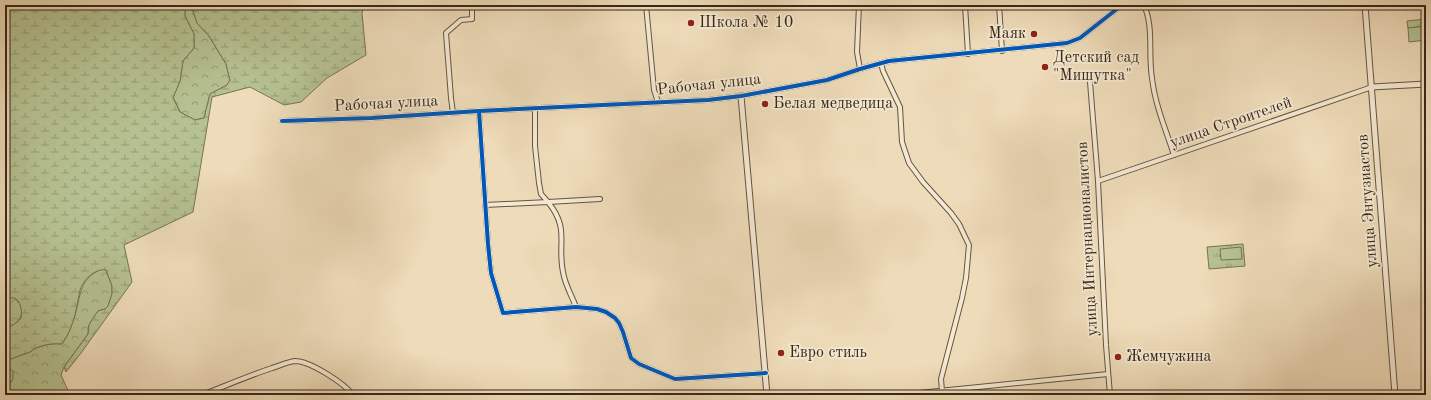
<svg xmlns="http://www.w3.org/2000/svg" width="1431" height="400" font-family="'Old Standard TT',serif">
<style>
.forest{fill:url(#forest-crowns);stroke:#767454}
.wetland{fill:url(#wetland-marsh);stroke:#767454}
.park{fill:url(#park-tufts);stroke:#767454}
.pitch{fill:#b6c191;stroke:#767454}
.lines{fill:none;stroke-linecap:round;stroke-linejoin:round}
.minor-casing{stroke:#645540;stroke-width:6}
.tertiary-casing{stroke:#645540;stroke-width:7}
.minor{stroke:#f4e8d2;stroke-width:4}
.tertiary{stroke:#f4e8d2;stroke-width:5}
.cycleway-casing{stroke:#f4e8d2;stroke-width:6}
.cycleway{stroke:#0057b8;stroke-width:4}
.poi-dot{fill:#8f2418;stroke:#f4e8d2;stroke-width:1.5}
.labels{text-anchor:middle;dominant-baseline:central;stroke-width:3.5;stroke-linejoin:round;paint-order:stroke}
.poi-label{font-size:16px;fill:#362817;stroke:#f4e8d2;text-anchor:start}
.street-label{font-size:16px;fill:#362817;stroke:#f4e8d2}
</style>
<defs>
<pattern id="forest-crowns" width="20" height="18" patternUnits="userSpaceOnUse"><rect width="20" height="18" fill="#b6c191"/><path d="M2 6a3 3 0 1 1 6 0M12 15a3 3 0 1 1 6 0" fill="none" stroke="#959d75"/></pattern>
<pattern id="wetland-marsh" width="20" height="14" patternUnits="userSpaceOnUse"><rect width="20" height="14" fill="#b6c191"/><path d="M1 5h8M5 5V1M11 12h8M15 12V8" fill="none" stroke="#959d75"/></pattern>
<pattern id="park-tufts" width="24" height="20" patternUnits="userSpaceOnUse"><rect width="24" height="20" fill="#b6c191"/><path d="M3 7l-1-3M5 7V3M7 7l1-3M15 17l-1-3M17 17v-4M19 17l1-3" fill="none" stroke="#959d75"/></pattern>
</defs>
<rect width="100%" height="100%" fill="#eedbb9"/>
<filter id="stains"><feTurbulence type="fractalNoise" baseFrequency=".005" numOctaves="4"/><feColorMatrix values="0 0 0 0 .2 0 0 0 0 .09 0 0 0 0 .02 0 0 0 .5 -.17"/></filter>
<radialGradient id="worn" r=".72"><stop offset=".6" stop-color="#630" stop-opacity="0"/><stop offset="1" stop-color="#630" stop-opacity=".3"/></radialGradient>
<g class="forest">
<path d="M185,5H191L197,23L209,36L226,64L230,80L227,85L210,94L204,118L195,120L180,112L173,97L180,81L183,61L194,48V34L185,16Z"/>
<path d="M102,269L106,270L112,286V294L108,306L105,309L98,311L89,325L88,334L64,367L61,375L70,395H5V390L13,379L9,369L5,370V361L30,352C38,345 52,343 62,344C68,336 72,325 75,315C81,295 79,278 102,269Z"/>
<path d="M11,297C20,298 24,311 20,318C17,324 10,326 5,330V301Z"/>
</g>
<g class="wetland">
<path d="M5,5H185V16L194,34V48L183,61L180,81L173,98L180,112L195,120L204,118L210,94L227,85L230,80L226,64L209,36L197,23L191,5H364L362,13L366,55L327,78L301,102L284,105L250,87L212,97L193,212L124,245L132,282L81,353L66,372L64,367L88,334L89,325L93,318L98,311L105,309L108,306L112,294V286L106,270C95,268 83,280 80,290C78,298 77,307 75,315C72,325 68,336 62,344C52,343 38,345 30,352L5,361V330C10,326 18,323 21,318C23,312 20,299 14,298C11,297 8,300 5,301Z"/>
<path d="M9,369L13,371V379L5,390V370Z"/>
</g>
<g class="park">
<path d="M1426,19V26L1408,28L1407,21Z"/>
<path d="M1243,244L1245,266L1209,269L1207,247Z"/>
</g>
<g class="pitch">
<path d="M1426,26V40L1409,42L1408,28Z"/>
<path d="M1241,247L1242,259L1221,260L1220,249Z"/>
</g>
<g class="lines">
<g class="minor-casing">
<g id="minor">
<path d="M646,5L654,90L658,102"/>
<path d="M859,5L857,52L860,69"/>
<path d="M965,5L968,54"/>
<path d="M999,5L1002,51"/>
<path d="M1144,5C1154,27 1148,54 1152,78C1155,105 1166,130 1174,155"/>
<path d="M881,63L883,71L900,107L902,142L909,163L923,182L951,213L959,224L969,245L966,278L962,298L941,379L942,391"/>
<path d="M1090,82L1098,181L1106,345L1110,395"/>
<path d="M535,108V146L539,183L541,194L548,202L600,199"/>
<path d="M479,111L488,244L491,273L503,313L576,307L597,309L606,312L615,318L619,323L623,332L631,358L639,364L675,379L766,373"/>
<path d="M453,113L451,98L446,33L461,20L472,19V5"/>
<path d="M282,121L371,118L479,111L708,100L741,96L827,80L860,69L889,61L1067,43L1080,38L1122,5"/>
<path d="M1098,181L1372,87"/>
<path d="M485,205L548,202C570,229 557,243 563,272C565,285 572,296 576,307"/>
<path d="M202,395C225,386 248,376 272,368C279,366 287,362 295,361C310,361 344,383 353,395"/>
<path d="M899,395L1108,374"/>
</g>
</g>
<g class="tertiary-casing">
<g id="tertiary">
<path d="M1365,5L1395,395"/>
<path d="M1372,87L1426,84"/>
<path d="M741,96L767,395"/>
</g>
</g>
<use href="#minor" class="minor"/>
<use href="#tertiary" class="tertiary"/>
<g class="cycleway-casing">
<g id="cycleway">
<path d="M479,111L488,244L491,273L503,313L576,307L597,309L606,312L615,318L619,323L623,332L631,358L639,364L675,379L766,373"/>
<path d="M282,121L371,118L479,111L708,100L741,96L827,80L860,69L889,61L1067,43L1080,38L1122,5"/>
</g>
</g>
<use href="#cycleway" class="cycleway"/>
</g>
<g class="poi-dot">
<circle cx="691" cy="23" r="4"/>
<circle cx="1034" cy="34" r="4"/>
<circle cx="1045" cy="67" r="4"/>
<circle cx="765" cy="104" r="4"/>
<circle cx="781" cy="353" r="4"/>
<circle cx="1118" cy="357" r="4"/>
</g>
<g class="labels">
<g class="poi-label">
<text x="699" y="23">Школа № 10</text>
<text x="1026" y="34" text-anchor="end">Маяк</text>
<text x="1053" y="58">Детский сад<tspan x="1053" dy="18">"Мишутка"</tspan></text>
<text x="773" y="104">Белая медведица</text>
<text x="789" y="353">Евро стиль</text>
<text x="1126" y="357">Жемчужина</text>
</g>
<g class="street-label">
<text transform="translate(709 85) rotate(-6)">Рабочая улица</text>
<text transform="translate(386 104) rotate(-3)">Рабочая улица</text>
<text transform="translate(1231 123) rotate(-19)">улица Строителей</text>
<text transform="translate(1368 201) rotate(-94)">улица Энтузиастов</text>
<text transform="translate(1088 239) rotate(-93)">улица Интернационалистов</text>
</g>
</g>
<rect width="1431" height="400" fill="none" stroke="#eedbb9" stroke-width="20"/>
<rect x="6" y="6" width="1419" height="388" fill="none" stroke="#362817" stroke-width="2"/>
<rect x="10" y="10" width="1411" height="380" fill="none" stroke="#362817"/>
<rect width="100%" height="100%" filter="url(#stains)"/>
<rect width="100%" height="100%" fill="url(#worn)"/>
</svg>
